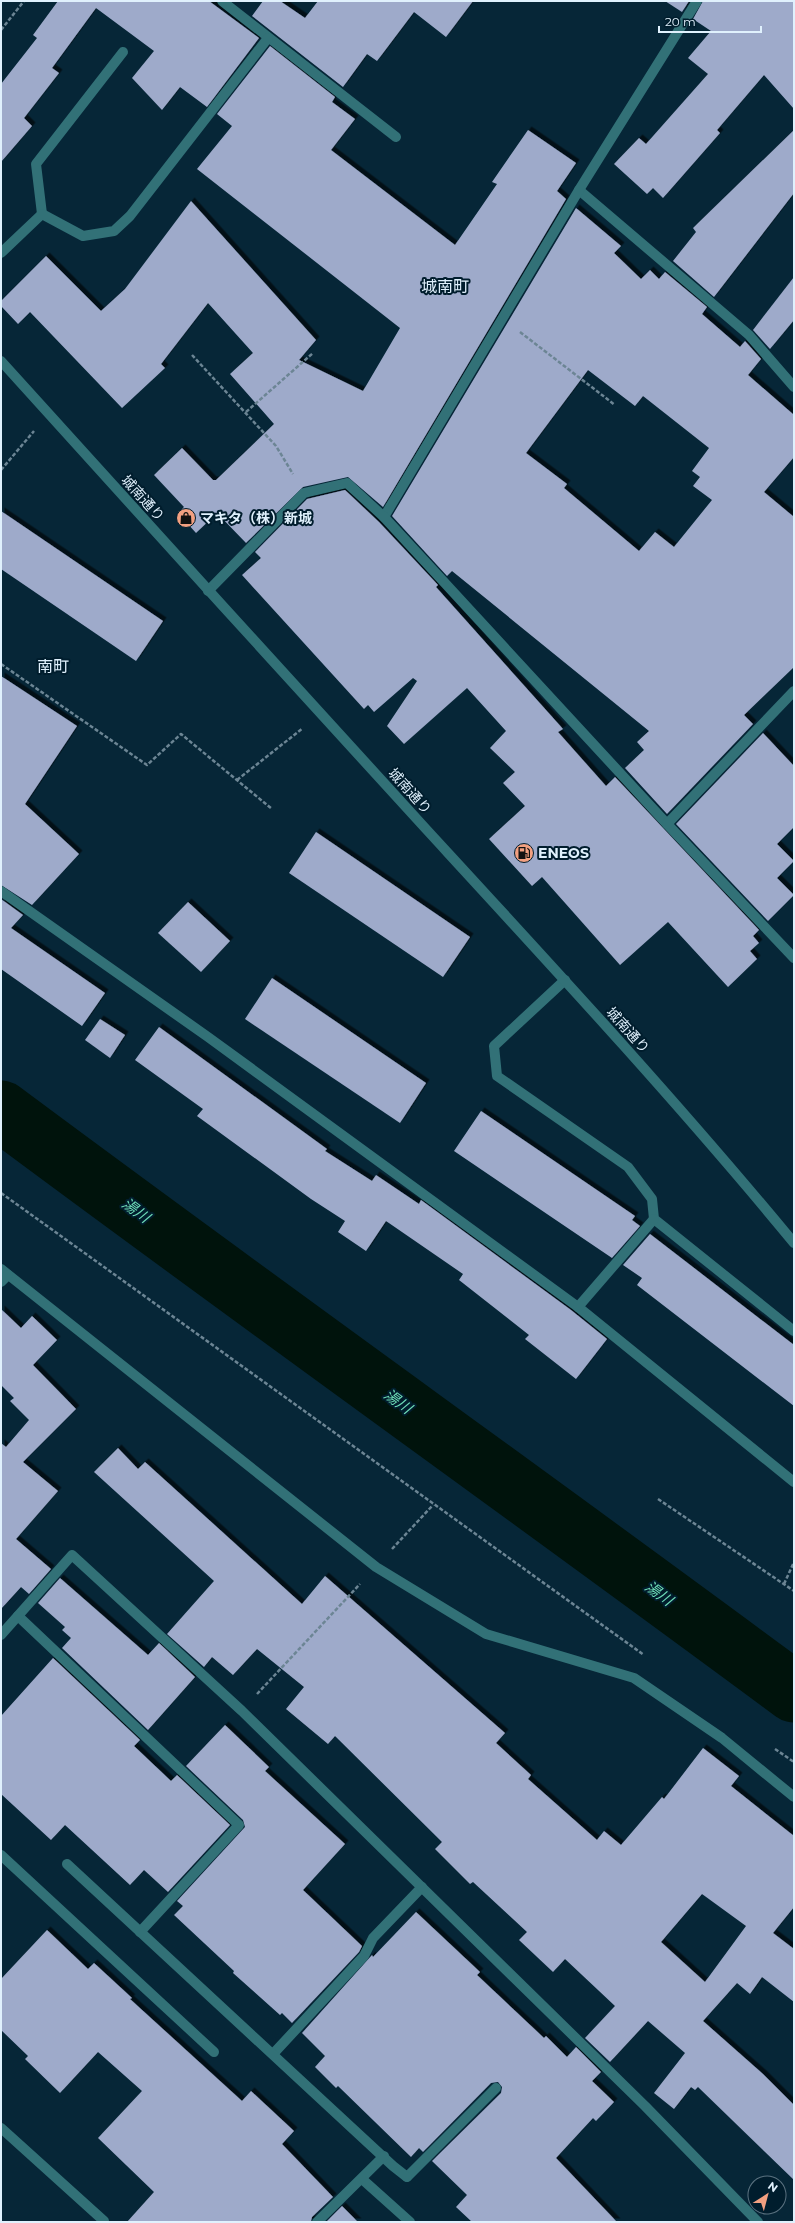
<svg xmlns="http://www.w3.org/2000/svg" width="795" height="2223" font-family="Montserrat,'Noto Sans JP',sans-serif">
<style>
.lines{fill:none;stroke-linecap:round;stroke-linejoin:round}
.river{stroke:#00130c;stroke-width:61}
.building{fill:#9eaaca;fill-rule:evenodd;filter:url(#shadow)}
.path{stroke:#6c8594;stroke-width:2.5;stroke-dasharray:4 2;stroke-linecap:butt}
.service{stroke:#327177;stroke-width:10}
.minor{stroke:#327177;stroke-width:10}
.tertiary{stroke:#327177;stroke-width:10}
.labels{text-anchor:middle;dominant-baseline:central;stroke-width:4;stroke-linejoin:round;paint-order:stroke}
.street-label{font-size:14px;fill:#e0f1fd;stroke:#001d2d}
.poi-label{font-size:14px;font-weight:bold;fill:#e0f1fd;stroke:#001d2d;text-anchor:start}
.water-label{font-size:15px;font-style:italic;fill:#6ddbb7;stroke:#001d2d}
.quarter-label{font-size:16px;fill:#e0f1fd;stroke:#001d2d}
</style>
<defs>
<filter id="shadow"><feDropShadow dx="3.5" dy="-3.5" stdDeviation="0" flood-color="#0009"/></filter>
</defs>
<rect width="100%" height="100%" fill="#062637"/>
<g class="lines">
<path class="river" d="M1,1111C264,1307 531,1497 794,1692"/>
</g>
<g class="building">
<path d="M58,1H209L259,38L207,107L180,87L162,110L132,78L154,51L96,8L52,68L59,73L24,118L32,126L1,162V84L37,38L33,35Z"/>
<path d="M263,1H280L305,18L318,1H473L446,37L414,12L377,61L367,54L343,87L252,16Z"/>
<path d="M665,1H689L682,12Z"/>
<path d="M703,1H794V109L764,75L717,130L720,133L663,198L653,188L647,194L614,164L639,138L646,144L708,74L688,58L711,31L693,19Z"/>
<path d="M270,46L335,97L332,102L355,119L331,150L455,245L497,184L492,182L528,130L576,163L557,191L566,199L383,507L348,477L303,487L246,543L217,513L196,533L178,513L184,507L154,475L182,448L213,480H216L274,424L230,374L253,353L208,303L161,364L165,368L122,408L30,312L18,324L1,306V301L46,256L101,311L125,289L191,201L316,340L299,360L363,391L400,328L197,169L232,126L217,114Z"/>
<path d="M794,130V193L714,297L673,261L696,232L693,228Z"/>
<path d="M576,208L621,246L614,253L641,279L650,270L659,279L665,272L707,307L702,314L740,347L745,341L761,359L748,375L794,415V457L764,492L794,517V667L744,715L753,724L667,814L625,768L644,750L637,742L649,731L452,571L447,576L392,516ZM588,370L635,406L643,396L709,448L692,471L700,477L693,486L712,500L674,547L655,532L639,551L564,488L567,484L526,453Z"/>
<path d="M794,277V320L770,349L753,330Z"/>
<path d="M345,490L379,522L438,585L436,587L563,729L558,732L606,786L615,777L759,930L753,936L759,943L750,951L757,959L728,987L668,922L620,965L542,877L532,886L489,839L525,806L503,783L515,772L490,748L506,731L467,688L404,744L387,726L417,681L413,678L374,712L368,705L364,709L242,575L261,558L255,552L307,499Z"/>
<path d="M1,511L163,621L136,661L1,569Z"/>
<path d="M1,676L77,726L25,804L79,854L32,905L1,885Z"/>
<path d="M763,733L794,766V827L777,844L794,861L777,878L794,895L768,921L676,824Z"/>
<path d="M316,832L470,937L443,977L289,873Z"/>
<path d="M1,899L23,915L11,928L105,993L82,1026L1,969Z"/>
<path d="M188,902L230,941L201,972L158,933Z"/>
<path d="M272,978L426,1083L400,1123L245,1019Z"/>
<path d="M100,1019L125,1035L110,1058L85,1040Z"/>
<path d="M159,1027L327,1149L325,1151L372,1181L376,1175L419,1204L421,1200L571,1310L607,1339L576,1379L525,1339L529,1335L459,1280L463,1274L386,1221L366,1251L338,1232L345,1221L311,1199L197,1116L203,1109L135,1060Z"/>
<path d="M481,1111L635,1216L632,1220L640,1226L612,1258L454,1151Z"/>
<path d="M650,1234L794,1345V1406L637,1285L642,1278L623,1265Z"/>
<path d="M1,1309L21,1328L32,1316L57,1340L33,1365L76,1409L23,1462L58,1491L16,1539L51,1569L29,1594L21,1587L1,1609V1443L6,1447L29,1420L10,1401L14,1398L1,1385Z"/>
<path d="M118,1448L138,1469L145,1462L302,1604L325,1576L505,1733L496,1743L531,1775L528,1779L597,1840L604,1831L621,1845L662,1797L664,1799L703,1748L739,1776L731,1786L794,1836V1907L773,1933L794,1949V2002L762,1977L750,1994L737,1983L703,2021L763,2074L794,2105V2180L698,2087L695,2090L691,2087L674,2109L654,2093L685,2053L648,2021L610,2062L585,2038L615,2006L565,1959L553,1972L519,1940L527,1932L473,1882L470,1884L435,1849L442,1842L335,1736L328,1744L286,1709L304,1687L257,1649L233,1675L212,1657L204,1667L167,1634L214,1581L94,1472ZM702,1894L746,1926L705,1982L661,1942Z"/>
<path d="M60,1578L148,1655L159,1643L195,1677L148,1730L62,1648L71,1638L62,1630L65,1627L38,1603Z"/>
<path d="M53,1658L140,1740L134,1746L171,1781L177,1775L230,1825L168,1892L144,1870L130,1885L65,1825L51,1840L1,1794V1716Z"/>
<path d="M225,1725L269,1767L265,1771L345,1844L303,1890L362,1946L359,1952L292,2023L282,2013L280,2015L233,1973L234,1971L174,1915L183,1906L177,1901L245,1827L243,1820L186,1766Z"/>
<path d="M416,1912L480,1972L477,1975L544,2038L546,2036L567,2057L576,2047L601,2072L592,2081L614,2102L596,2121L593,2118L556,2158L617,2222H472L456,2207L467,2195L432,2161L501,2093L502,2087L498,2082L491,2083L423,2152L419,2148L411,2157L338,2086L336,2088L315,2067L325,2056L302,2033L372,1955L373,1957Z"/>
<path d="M47,1930L88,1969L94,1963L132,1998L130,1999L242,2101L251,2091L294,2131L282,2144L333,2197L312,2217L311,2222H127L154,2192L98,2138L142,2091L98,2052L60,2093L25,2059L28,2056L1,2030V1979Z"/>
<path d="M342,2206L358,2222H326Z"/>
</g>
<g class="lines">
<g class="path">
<path d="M1,30L24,1"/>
<path d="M520,332L615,405"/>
<path d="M192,355L276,446L293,474"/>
<path d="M246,412L313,353"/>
<path d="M1,470L34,431"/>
<path d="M1,664L147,765L181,734L272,809"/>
<path d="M237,780L303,728"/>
<path d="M1,1193L644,1655"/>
<path d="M658,1499L794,1591"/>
<path d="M392,1549L433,1505"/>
<path d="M784,1584L794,1562"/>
<path d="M257,1694L360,1584"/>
<path d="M775,1749L794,1762"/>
</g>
<g class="service">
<path d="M273,2054L364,1956L373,1938L422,1887"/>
<path d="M407,2177L496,2088"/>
</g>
<g class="minor">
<path d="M222,1L396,137"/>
<path d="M579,190L749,335L794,387"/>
<path d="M42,214L36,164L123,52"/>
<path d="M1,253L42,214L83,236L114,231L130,216L268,38"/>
<path d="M384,517L579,190L697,1"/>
<path d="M208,591L304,493L347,483L384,517L667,824L794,958"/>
<path d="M667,824L794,691"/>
<path d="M1,891L208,1037L578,1307L794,1482"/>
<path d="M565,980L494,1046L497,1076L628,1167L652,1199L654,1219L794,1331"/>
<path d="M1,1269L376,1567L486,1634L634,1678L722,1738L794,1797"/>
<path d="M1,1282L8,1275"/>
<path d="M578,1307L654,1219"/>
<path d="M18,1616L239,1825L140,1932"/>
<path d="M1,1635L72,1555L242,1711L645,2106L758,2222"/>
<path d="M1,1855L214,2052"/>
<path d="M67,1864L393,2166L407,2177"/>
<path d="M1,2128L104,2221"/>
<path d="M362,2179L410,2222"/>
<path d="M317,2222L384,2156"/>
</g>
<path class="tertiary" d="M1,361C142,518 284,673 426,829C551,965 676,1100 794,1243"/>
</g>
<defs>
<g id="shop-disc" transform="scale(1)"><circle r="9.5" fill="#f2a081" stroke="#001d2d"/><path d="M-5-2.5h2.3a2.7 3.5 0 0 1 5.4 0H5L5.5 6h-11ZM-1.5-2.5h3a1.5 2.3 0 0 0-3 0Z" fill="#111"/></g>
<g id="fuel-disc" transform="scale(1)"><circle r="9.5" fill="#f2a081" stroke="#001d2d"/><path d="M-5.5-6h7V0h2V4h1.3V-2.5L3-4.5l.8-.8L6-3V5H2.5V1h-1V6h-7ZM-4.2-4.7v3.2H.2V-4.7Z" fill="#111"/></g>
</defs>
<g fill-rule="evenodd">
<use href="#shop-disc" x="186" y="518"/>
<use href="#fuel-disc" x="524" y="853"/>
</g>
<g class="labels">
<g class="street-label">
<text transform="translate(143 498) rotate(48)">城南通り</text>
<text transform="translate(410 791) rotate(48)">城南通り</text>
<text transform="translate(628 1030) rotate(48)">城南通り</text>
</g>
<g class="poi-label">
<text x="200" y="518">マキタ（株）新城</text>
<text x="538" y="853">ENEOS</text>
</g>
<g class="water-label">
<text transform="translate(136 1210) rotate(36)">湯川</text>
<text transform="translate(398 1401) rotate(36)">湯川</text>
<text transform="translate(659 1593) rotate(36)">湯川</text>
</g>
<g class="quarter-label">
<text x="445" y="286">城南町</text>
<text x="53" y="666">南町</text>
</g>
</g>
<rect width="795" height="2223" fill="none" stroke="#e0f1fd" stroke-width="4"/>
<g transform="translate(767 2195) rotate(36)"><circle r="19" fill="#001d2d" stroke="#5a7280"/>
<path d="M0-3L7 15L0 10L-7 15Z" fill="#f2a081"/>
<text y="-6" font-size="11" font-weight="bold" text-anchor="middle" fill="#e0f1fd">N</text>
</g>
<path d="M659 26v6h102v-6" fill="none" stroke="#e0f1fd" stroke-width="2"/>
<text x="665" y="26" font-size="12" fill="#e0f1fd" stroke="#001d2d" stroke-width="3" paint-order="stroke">20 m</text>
</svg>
